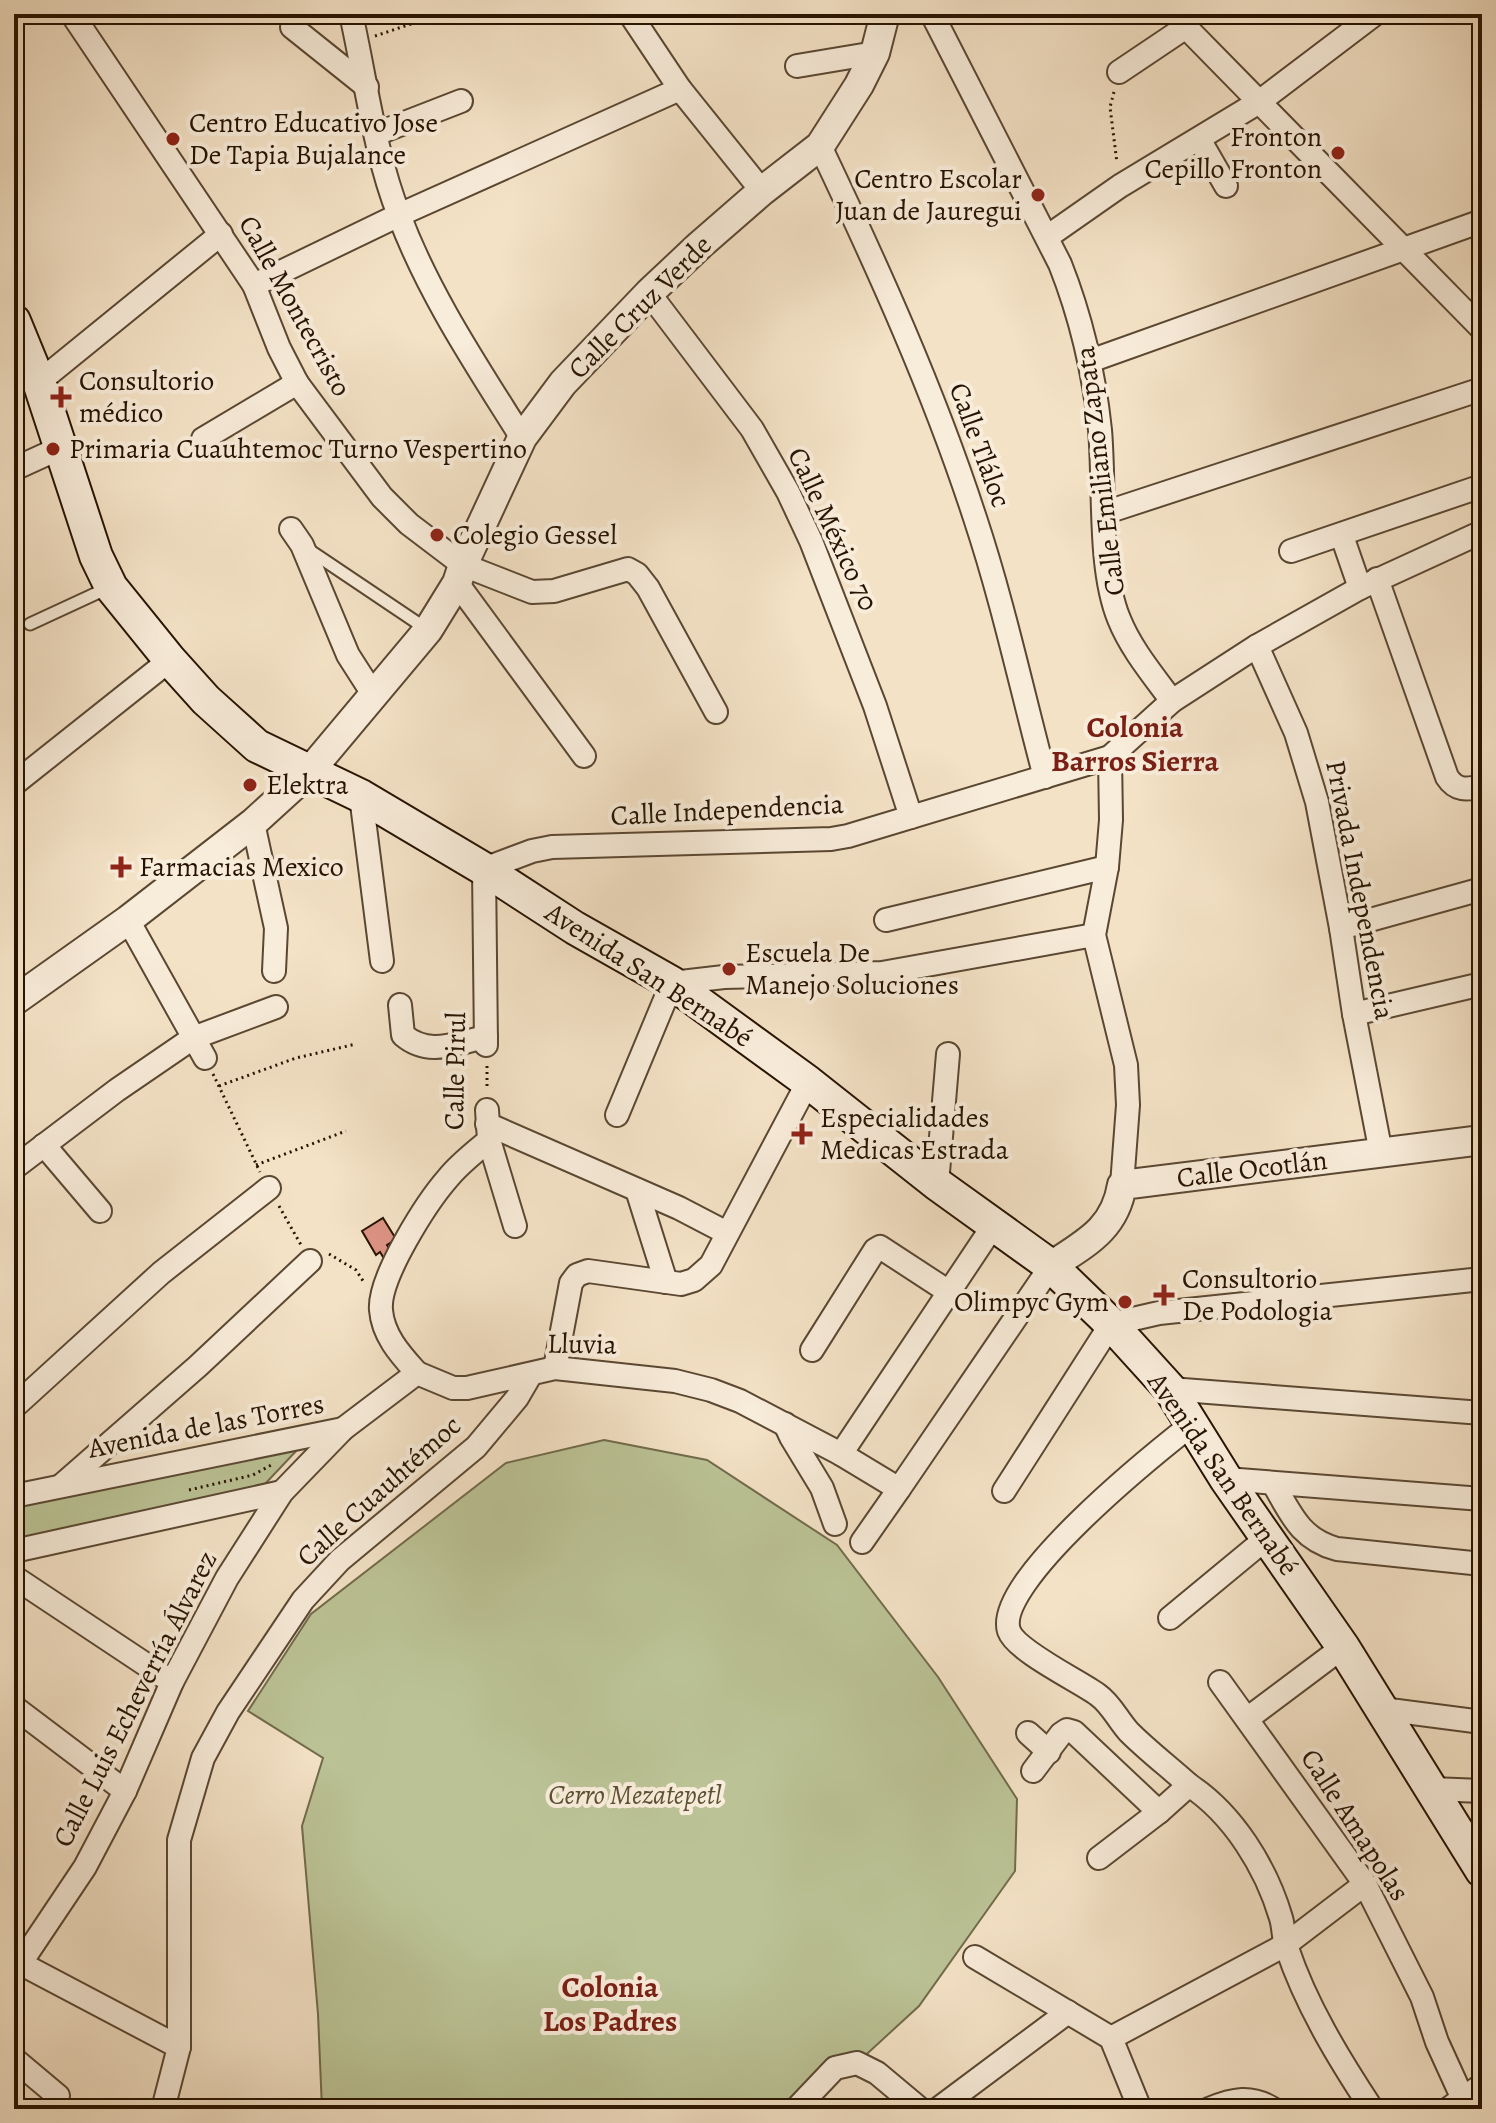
<svg xmlns="http://www.w3.org/2000/svg" width="1496" height="2123" font-family="Alegreya,serif">
<style>
.green{fill:#bbc396;stroke:#716b4b;stroke-width:2}
.building{fill:#dd9385;stroke:#271300;stroke-width:2}
.lines{fill:none;stroke-linecap:round;stroke-linejoin:round}
.service-casing{stroke:#5a4732;stroke-width:15}
.minor-casing{stroke:#5a4732;stroke-width:26}
.tertiary-casing{stroke:#5a4732;stroke-width:32}
.secondary-casing{stroke:#271300;stroke-width:36}
.path{stroke:#271300;stroke-width:3;stroke-dasharray:2 4;stroke-linecap:butt}
.service{stroke:#f8ecda;stroke-width:11}
.minor{stroke:#f8ecda;stroke-width:22}
.tertiary{stroke:#f8ecda;stroke-width:28}
.secondary{stroke:#f8ecda;stroke-width:32}
.poi-dot{fill:#8f2418;stroke:#f8ecda;stroke-width:3}
.labels{text-anchor:middle;dominant-baseline:central;stroke-width:8;stroke-linejoin:round;paint-order:stroke}
.poi-label{font-size:28px;fill:#271300;stroke:#f8ecda;text-anchor:start}
.street-label{font-size:28px;fill:#271300;stroke:#f8ecda}
.park-label{font-size:28px;font-style:italic;fill:#5b5134;stroke:#f8ecda}
.neighbourhood-label{font-size:30px;font-weight:bold;fill:#7a1f14;stroke:#f8ecda}
</style>
<rect width="100%" height="100%" fill="#f4e2c6"/>
<filter id="stains"><feTurbulence type="fractalNoise" baseFrequency=".0025" numOctaves="4"/><feColorMatrix values="0 0 0 0 .2 0 0 0 0 .09 0 0 0 0 .02 0 0 0 .5 -.17"/></filter>
<radialGradient id="worn" r=".72"><stop offset=".6" stop-color="#630" stop-opacity="0"/><stop offset="1" stop-color="#630" stop-opacity=".3"/></radialGradient>
<g class="green">
<path d="M314,1432L264,1485L14,1545V1505Z"/>
<path d="M604,1440L707,1460L837,1545L938,1677L1017,1799L1015,1871L919,2006L807,2109H322L318,2014L302,1826L323,1758L248,1711L311,1614L506,1463Z"/>
</g>
<path class="building" d="M383,1218L396,1239L387,1245L395,1258L389,1267L380,1252L376,1255L362,1231Z"/>
<g class="lines">
<g class="service-casing">
<g id="service">
<path d="M306,548L428,630"/>
<path d="M30,624L110,587"/>
</g>
</g>
<g class="minor-casing">
<g id="minor">
<path d="M14,14H15"/>
<path d="M72,14L254,285L279,348L297,383L382,497L409,524L463,565L532,592L554,591L628,569L637,574L648,588L716,712"/>
<path d="M351,14C366,81 374,151 399,215C429,295 477,366 522,438"/>
<path d="M630,14L680,89L762,191"/>
<path d="M932,14L1060,264C1081,317 1094,373 1100,430C1105,486 1098,568 1119,619C1131,649 1153,675 1172,701"/>
<path d="M1173,14L1482,329"/>
<path d="M292,27L367,87"/>
<path d="M797,66L875,53"/>
<path d="M1119,72L1186,27"/>
<path d="M376,134L461,101"/>
<path d="M1199,139L1226,186"/>
<path d="M820,146C878,268 933,389 975,518C1003,602 1022,691 1045,777"/>
<path d="M1047,237L1120,186L1259,102L1375,14"/>
<path d="M254,285L399,215L680,89"/>
<path d="M649,293L752,429L788,492L811,541L875,706L911,817"/>
<path d="M1090,361L1482,221"/>
<path d="M39,382L221,234"/>
<path d="M203,439L297,383"/>
<path d="M14,469L60,448"/>
<path d="M1104,513L1482,389"/>
<path d="M291,529L302,545L348,655L373,694"/>
<path d="M1342,536L1360,588"/>
<path d="M1291,551L1482,486"/>
<path d="M1377,579L1447,777C1456,791 1467,790 1482,786"/>
<path d="M457,583L584,756"/>
<path d="M1257,646L1296,733L1317,802L1341,928L1354,1014L1381,1153"/>
<path d="M14,784L170,660"/>
<path d="M361,796L382,961"/>
<path d="M253,823L276,928L274,971"/>
<path d="M128,920L205,1058"/>
<path d="M886,920L1107,867"/>
<path d="M1341,928L1482,889"/>
<path d="M400,1005L403,1035C429,1057 455,1043 486,1037"/>
<path d="M1354,1014L1482,984"/>
<path d="M486,1045L484,869L532,851L552,847L831,839L848,836L1110,757"/>
<path d="M617,1115L672,983L724,977L882,973L1094,935"/>
<path d="M487,1124L679,1208L727,1233"/>
<path d="M489,1140L515,1226"/>
<path d="M44,1145L100,1211"/>
<path d="M14,1168L117,1090L193,1038L276,1007"/>
<path d="M937,1184L948,1054"/>
<path d="M1122,1185L1128,1105L1126,1065L1094,935L1107,867L1111,820L1110,757L1172,701L1257,646L1360,588L1482,532"/>
<path d="M637,1190L666,1282"/>
<path d="M812,1350L875,1250L880,1247L949,1292"/>
<path d="M555,1368L571,1283L577,1275L588,1271L681,1284L694,1280L711,1265L808,1082"/>
<path d="M417,1373C401,1355 383,1336 381,1310C378,1278 427,1202 448,1178C459,1164 475,1152 489,1140L487,1110"/>
<path d="M1170,1389L1482,1413"/>
<path d="M14,1407L161,1273L269,1188"/>
<path d="M785,1424L791,1437L822,1488L835,1524"/>
<path d="M841,1454L899,1489L1051,1266"/>
<path d="M1226,1479L1482,1499"/>
<path d="M1273,1483C1291,1514 1300,1539 1337,1549L1482,1564"/>
<path d="M63,1484L198,1366L310,1261"/>
<path d="M1004,1491L1111,1324L1159,1313L1482,1279"/>
<path d="M14,1496L343,1429"/>
<path d="M862,1542L899,1489"/>
<path d="M14,1551L282,1492"/>
<path d="M14,1577L172,1682"/>
<path d="M1170,1618L1268,1537"/>
<path d="M1220,1682L1365,1884L1422,1997L1437,2042L1463,2099"/>
<path d="M14,1707L125,1791"/>
<path d="M1382,1709L1482,1722"/>
<path d="M1247,1719L1343,1647"/>
<path d="M1028,1733L1049,1752"/>
<path d="M1033,1771L1061,1734L1067,1730L1074,1732L1159,1812L1189,1785C1233,1814 1266,1867 1281,1918C1284,1928 1283,1938 1287,1948C1306,2005 1339,2059 1372,2109"/>
<path d="M1189,1785C1169,1767 1148,1751 1129,1732C1118,1720 1111,1704 1098,1695C1079,1681 1016,1651 1009,1631C993,1583 1154,1454 1191,1425"/>
<path d="M1432,1789L1482,1791"/>
<path d="M1099,1858L1159,1812"/>
<path d="M975,1957L1111,2038L1140,2109"/>
<path d="M14,1960L179,2047"/>
<path d="M14,1973L85,1867L125,1791L172,1682L227,1578L282,1492L343,1429L417,1373L453,1388H467L555,1368L675,1381L711,1390L740,1401L841,1454L993,1226"/>
<path d="M1111,2038L1285,1945L1365,1884"/>
<path d="M14,2059L58,2096"/>
<path d="M163,2109L179,2047V1840L203,1758L228,1712L303,1600L340,1560L476,1447L517,1398L531,1374"/>
<path d="M796,2109L835,2068L857,2063L877,2073L920,2109"/>
<path d="M938,2109L1068,2012"/>
<path d="M1209,2109C1233,2099 1251,2095 1273,2109"/>
<path d="M1448,2109L1482,2085"/>
</g>
</g>
<g class="tertiary-casing">
<g id="tertiary">
<path d="M14,1001L128,920L253,823L309,772L428,630L457,583L463,565L522,438L563,383L649,293L700,245L762,191L820,146L859,85L875,53L885,14"/>
<path d="M1051,1266C1086,1243 1115,1229 1122,1185L1482,1140"/>
</g>
</g>
<g class="secondary-casing">
<path id="secondary" d="M14,321L39,382L96,556L111,587L170,660L206,700L257,746L361,796L484,869L575,928L672,983L808,1082L937,1184L1051,1266L1111,1324L1170,1389L1226,1479L1343,1647L1482,1871"/>
</g>
<g class="path">
<path d="M375,36L417,22"/>
<path d="M1114,92L1110,107L1117,163"/>
<path d="M497,546L510,547"/>
<path d="M487,1066V1090"/>
<path d="M213,1074L260,1172"/>
<path d="M219,1086L296,1058L356,1044"/>
<path d="M256,1165L346,1131"/>
<path d="M279,1206L301,1245"/>
<path d="M329,1254L356,1270L365,1284"/>
<path d="M189,1490L253,1475L273,1464"/>
</g>
<use href="#service" class="service"/>
<use href="#minor" class="minor"/>
<use href="#tertiary" class="tertiary"/>
<use href="#secondary" class="secondary"/>
</g>
<g class="poi-dot">
<circle cx="173" cy="139" r="8"/>
<circle cx="1338" cy="153" r="8"/>
<circle cx="1038" cy="195" r="8"/>
<path d="M57 385h8v8h8v8h-8v8h-8v-8h-8v-8h8z"/>
<circle cx="53" cy="449" r="8"/>
<circle cx="437" cy="535" r="8"/>
<circle cx="250" cy="785" r="8"/>
<path d="M117 855h8v8h8v8h-8v8h-8v-8h-8v-8h8z"/>
<circle cx="729" cy="969" r="8"/>
<path d="M798 1122h8v8h8v8h-8v8h-8v-8h-8v-8h8z"/>
<path d="M1160 1283h8v8h8v8h-8v8h-8v-8h-8v-8h8z"/>
<circle cx="1125" cy="1302" r="8"/>
</g>
<g class="labels">
<g class="poi-label">
<text x="189" y="123">Centro Educativo Jose<tspan x="189" dy="32">De Tapia Bujalance</tspan></text>
<text x="1322" y="137" text-anchor="end">Fronton<tspan x="1322" dy="32">Cepillo Fronton</tspan></text>
<text x="1022" y="179" text-anchor="end">Centro Escolar<tspan x="1022" dy="32">Juan de Jauregui</tspan></text>
<text x="79" y="381">Consultorio<tspan x="79" dy="32">médico</tspan></text>
<text x="69" y="449">Primaria Cuauhtemoc Turno Vespertino</text>
<text x="453" y="535">Colegio Gessel</text>
<text x="266" y="785">Elektra</text>
<text x="139" y="867">Farmacias Mexico</text>
<text x="745" y="953">Escuela De<tspan x="745" dy="32">Manejo Soluciones</tspan></text>
<text x="820" y="1118">Especialidades<tspan x="820" dy="32">Medicas Estrada</tspan></text>
<text x="1182" y="1279">Consultorio<tspan x="1182" dy="32">De Podologia</tspan></text>
<text x="1109" y="1302" text-anchor="end">Olimpyc Gym</text>
</g>
<g class="street-label">
<text transform="translate(295 306) rotate(61)">Calle Montecristo</text>
<text transform="translate(640 307) rotate(-45)">Calle Cruz Verde</text>
<text transform="translate(980 445) rotate(70)">Calle Tláloc</text>
<text transform="translate(1100 471) rotate(-97)">Calle Emiliano Zapata</text>
<text transform="translate(833 529) rotate(65)">Calle México 70</text>
<text transform="translate(727 810) rotate(-3)">Calle Independencia</text>
<text transform="translate(1360 890) rotate(79)">Privada Independencia</text>
<text transform="translate(649 975) rotate(33)">Avenida San Bernabé</text>
<text transform="translate(455 1071) rotate(-89)">Calle Pirul</text>
<text transform="translate(1252 1169) rotate(-7)">Calle Ocotlán</text>
<text transform="translate(582 1344) rotate(1)">Lluvia</text>
<text transform="translate(206 1426) rotate(-11)">Avenida de las Torres</text>
<text transform="translate(1223 1474) rotate(55)">Avenida San Bernabé</text>
<text transform="translate(379 1491) rotate(-42)">Calle Cuauhtémoc</text>
<text transform="translate(135 1699) rotate(-63)">Calle Luis Echeverría Álvarez</text>
<text transform="translate(1355 1825) rotate(57)">Calle Amapolas</text>
</g>
<g class="park-label">
<text x="635" y="1795">Cerro Mezatepetl</text>
</g>
<g class="neighbourhood-label">
<text x="1135" y="727">Colonia<tspan x="1135" dy="34">Barros Sierra</tspan></text>
<text x="610" y="1987">Colonia<tspan x="610" dy="34">Los Padres</tspan></text>
</g>
</g>
<rect width="1496" height="2123" fill="none" stroke="#f4e2c6" stroke-width="48"/>
<rect x="16" y="16" width="1464" height="2091" fill="none" stroke="#271300" stroke-width="4"/>
<rect x="24" y="24" width="1448" height="2075" fill="none" stroke="#271300" stroke-width="2"/>
<rect width="100%" height="100%" filter="url(#stains)"/>
<rect width="100%" height="100%" fill="url(#worn)"/>
</svg>
